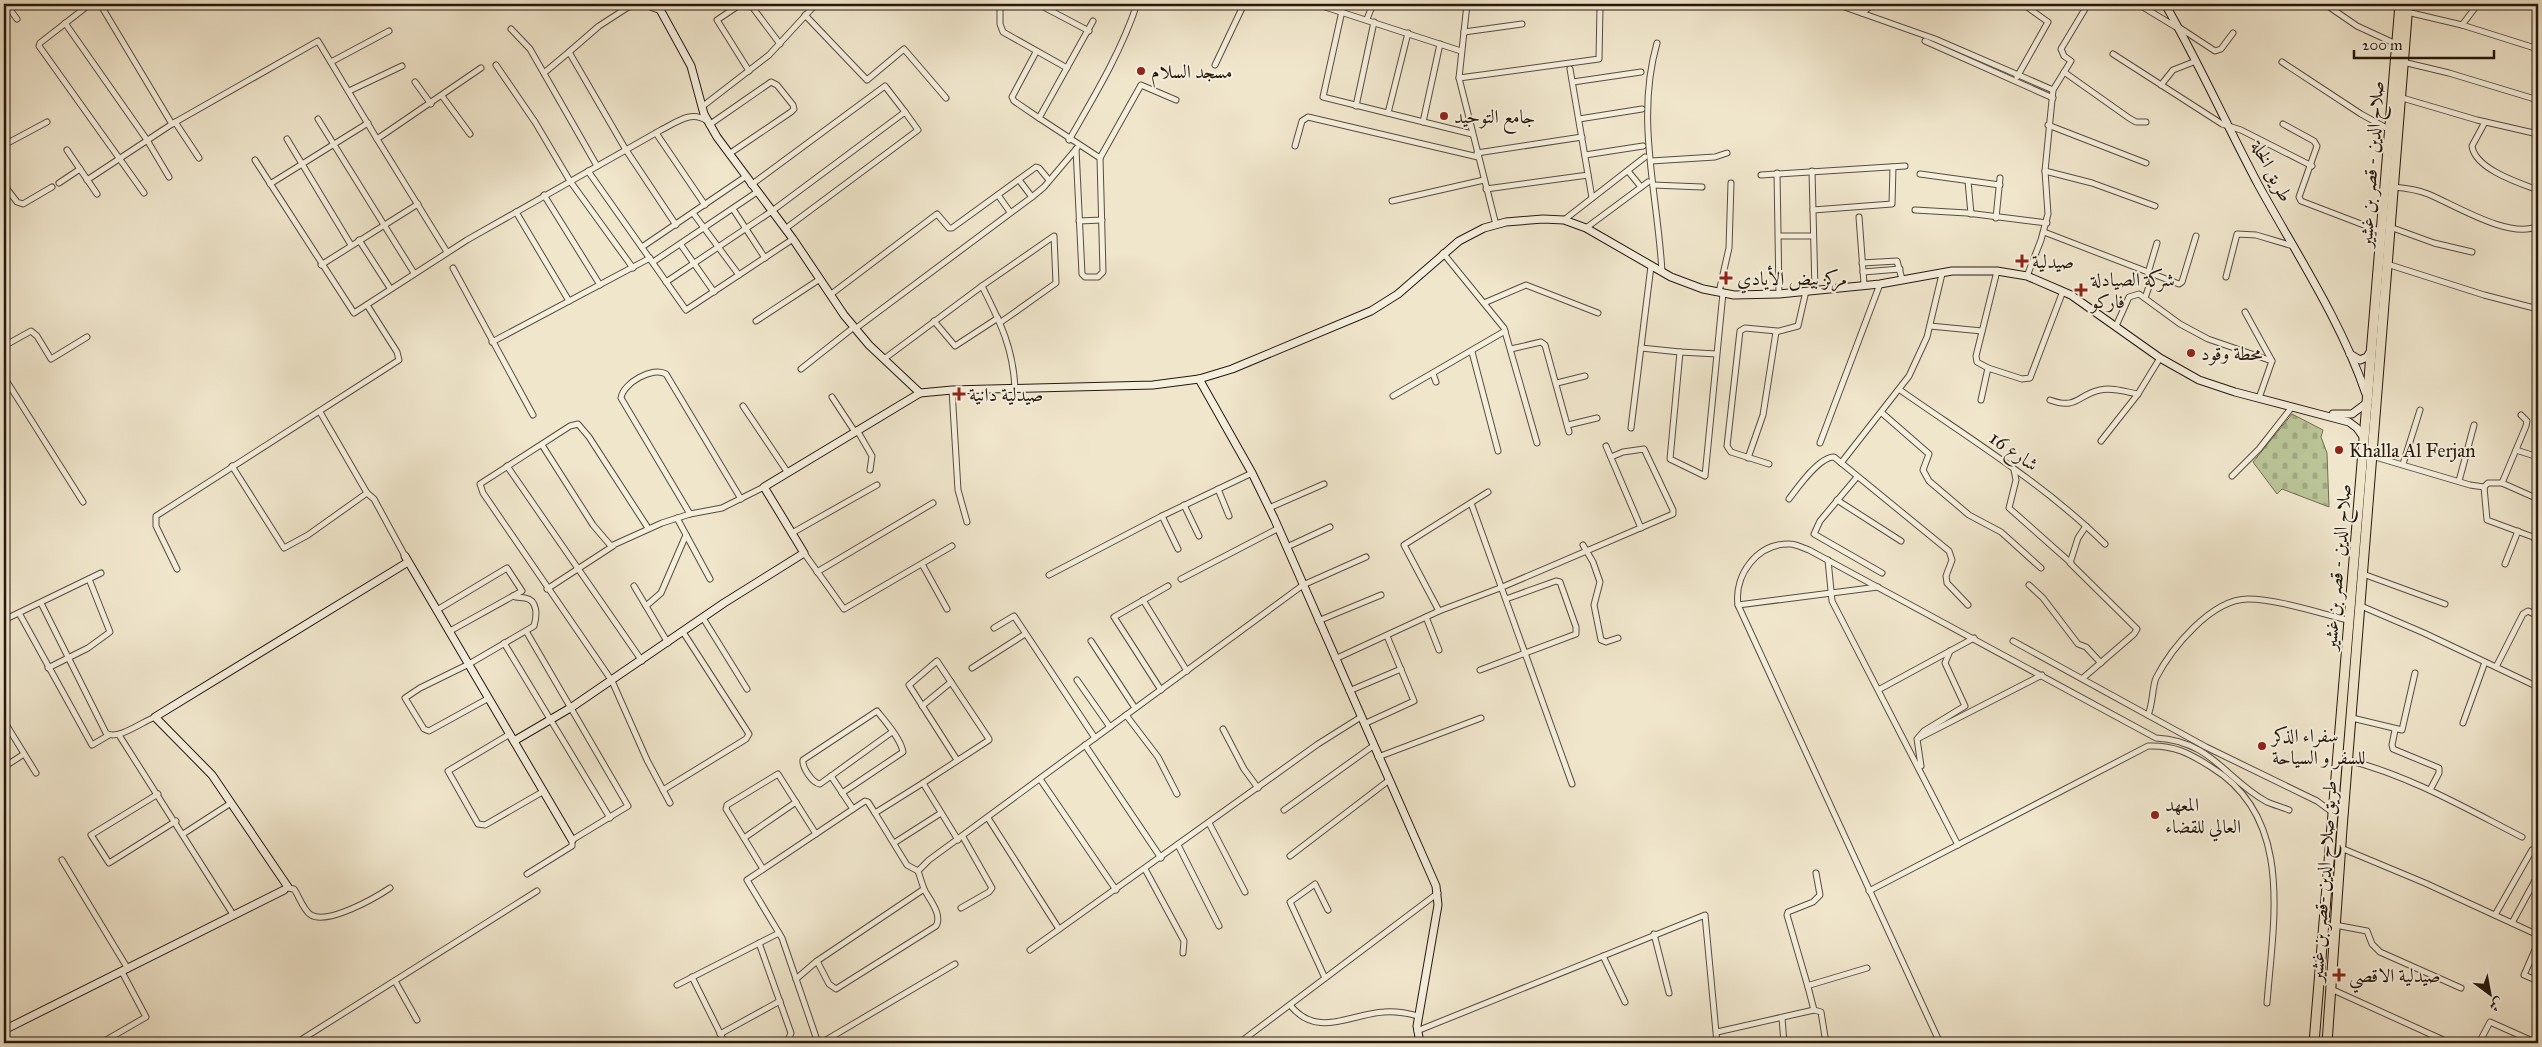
<svg xmlns="http://www.w3.org/2000/svg" width="2542" height="1047" font-family="'IM FELL Great Primer',Amiri,serif">
<style>
.cemetery{fill:url(#cemetery-stones);stroke:#706e52}
.lines{fill:none;stroke-linecap:round;stroke-linejoin:round}
.street-casing{stroke:#584c3c;stroke-width:7}
.secondary-casing{stroke:#26180c;stroke-width:9}
.highway-casing{stroke:#26180c;stroke-width:11}
.street{stroke:#f5efde;stroke-width:5}
.secondary{stroke:#f5efde;stroke-width:7}
.highway{stroke:#f0e6cc;stroke-width:9}
.poi-dot{fill:#8f2418;stroke:#f5efde;stroke-width:2}
.labels{text-anchor:middle;dominant-baseline:central;stroke-width:4;stroke-linejoin:round;paint-order:stroke}
.poi-label{font-size:19px;fill:#26180c;stroke:#f5efde;text-anchor:start}
.street-label{font-size:19px;fill:#26180c;stroke:#f5efde}
</style>
<defs>
<pattern id="cemetery-stones" width="16" height="16" patternUnits="userSpaceOnUse" patternTransform="scale(1.25)"><rect width="16" height="16" fill="#bac497"/><path d="M2 7V4a2 2 0 0 1 4 0v3zM10 15v-3a2 2 0 0 1 4 0v3z" fill="#a0a881"/></pattern>
</defs>
<rect width="100%" height="100%" fill="#f0e6cc"/>
<filter id="stains"><feTurbulence type="fractalNoise" baseFrequency=".004" numOctaves="4"/><feColorMatrix values="0 0 0 0 .2 0 0 0 0 .09 0 0 0 0 .02 0 0 0 .5 -.17"/></filter>
<radialGradient id="worn" r=".72"><stop offset=".6" stop-color="#630" stop-opacity="0"/><stop offset="1" stop-color="#630" stop-opacity=".3"/></radialGradient>
<path class="cemetery" d="M2292,414L2323,430L2321,437L2327,453L2329,507L2282,489L2277,494L2253,462Z"/>
<g class="lines">
<g class="street-casing">
<g id="street">
<path d="M6,4L17,19"/>
<path d="M90,4L40,43L39,46L144,193"/>
<path d="M100,4L172,124"/>
<path d="M618,4L623,10"/>
<path d="M642,4L661,11"/>
<path d="M741,4L717,20L749,71"/>
<path d="M750,4L780,44"/>
<path d="M1000,4V24L1003,32L1067,68"/>
<path d="M1038,4L1089,31"/>
<path d="M1316,4L1461,51"/>
<path d="M1467,4L1459,78L1496,225"/>
<path d="M1836,4L1935,39L2053,90"/>
<path d="M2138,4L2176,27"/>
<path d="M2325,4L2357,26L2396,44"/>
<path d="M1467,5L1477,4"/>
<path d="M1342,11L1323,97L1472,134"/>
<path d="M2407,12L2462,25L2538,49"/>
<path d="M1862,13L1873,4"/>
<path d="M805,15L867,80L904,49L946,98"/>
<path d="M1367,19L1373,4"/>
<path d="M65,23L147,140L169,177"/>
<path d="M2462,25L2478,4"/>
<path d="M2180,28L2215,51L2221,49L2233,33"/>
<path d="M511,29L530,49L597,166"/>
<path d="M1464,32L1522,24"/>
<path d="M1925,41L2053,98"/>
<path d="M1657,43C1635,119 1658,196 1662,272"/>
<path d="M569,52L599,26L633,4"/>
<path d="M1036,52L1012,97L1014,101L1039,118"/>
<path d="M2113,54L2222,124L2241,130L2312,166"/>
<path d="M331,62L389,31"/>
<path d="M2282,62L2361,114L2390,130"/>
<path d="M2403,62L2449,73L2538,100"/>
<path d="M496,65L535,122L570,181L633,268"/>
<path d="M1215,65L1244,4"/>
<path d="M1570,69L1592,198"/>
<path d="M2064,72L2129,118L2136,122H2146"/>
<path d="M544,73L569,52L626,150L676,225"/>
<path d="M2017,77L2048,22L2023,4"/>
<path d="M1459,78L1599,59L1600,7"/>
<path d="M415,82L431,104"/>
<path d="M1573,82L1641,72"/>
<path d="M2161,85L2173,70L2196,61"/>
<path d="M349,91L402,66"/>
<path d="M442,96L470,134"/>
<path d="M2399,97L2477,120L2538,134"/>
<path d="M703,106L769,55L816,4"/>
<path d="M1356,106L1374,22"/>
<path d="M1388,113L1408,33"/>
<path d="M318,119L414,273"/>
<path d="M1579,119L1642,109"/>
<path d="M175,122L199,158"/>
<path d="M1423,122L1440,44"/>
<path d="M2485,122L2472,146C2475,169 2519,183 2538,190"/>
<path d="M2283,124L2314,141L2317,146L2299,197L2301,201L2382,232"/>
<path d="M709,125L771,82L777,85L793,105L794,109L791,112L729,154"/>
<path d="M2048,125L2146,163"/>
<path d="M656,133L705,205"/>
<path d="M287,139L351,245"/>
<path d="M377,139L447,252"/>
<path d="M1069,140C1095,95 1121,52 1137,4"/>
<path d="M4,145L47,122"/>
<path d="M1295,146L1302,121L1308,117L1478,157"/>
<path d="M1076,149L1082,274L1085,277H1098L1103,272L1100,158L1039,118L1093,21"/>
<path d="M67,150L97,194"/>
<path d="M1477,153L1582,137"/>
<path d="M1585,155L1643,146"/>
<path d="M1100,158L1141,85L1176,100"/>
<path d="M255,160L354,313L467,240L661,130C677,122 691,110 707,121"/>
<path d="M1651,161L1715,157L1727,153"/>
<path d="M588,171L686,310L793,239"/>
<path d="M1628,171L1641,187"/>
<path d="M1812,171L1815,290"/>
<path d="M2045,171L2092,183L2155,206"/>
<path d="M1777,173L1779,294"/>
<path d="M1920,174L2000,185"/>
<path d="M1761,175L1905,166"/>
<path d="M87,180L172,124L318,41L377,139L481,68"/>
<path d="M1019,180L1032,197"/>
<path d="M1968,181L1971,214"/>
<path d="M59,183L80,169"/>
<path d="M270,184L368,123"/>
<path d="M4,185L17,202L23,204L52,187"/>
<path d="M751,185L885,86L905,112"/>
<path d="M1653,185L1702,187"/>
<path d="M2393,187C2405,188 2416,189 2428,194C2455,205 2510,240 2538,226"/>
<path d="M1486,189L1588,175"/>
<path d="M544,195L600,285"/>
<path d="M998,195L1010,212"/>
<path d="M1392,201L1484,180"/>
<path d="M733,209L765,258"/>
<path d="M1813,210L1892,204L1893,167"/>
<path d="M1915,210L1967,213L2047,223"/>
<path d="M516,212L569,301"/>
<path d="M693,213L739,275"/>
<path d="M1859,217L1864,284"/>
<path d="M1996,218L2000,178"/>
<path d="M1564,220L1645,157"/>
<path d="M1079,221L1102,220"/>
<path d="M2390,227L2434,243L2472,252"/>
<path d="M1586,228L1648,182"/>
<path d="M2044,232L2179,284L2182,282L2196,236"/>
<path d="M1779,236H1813"/>
<path d="M359,240L390,288"/>
<path d="M681,245L714,292"/>
<path d="M642,247L745,177"/>
<path d="M1443,253L1504,328L1537,443"/>
<path d="M653,262L757,192"/>
<path d="M1862,263L1897,261L1902,279"/>
<path d="M2387,264L2484,295L2538,309"/>
<path d="M321,265L418,204"/>
<path d="M453,268L533,415"/>
<path d="M1863,272L1900,269"/>
<path d="M2148,273L2157,243"/>
<path d="M2027,276L2041,240L2048,214L2045,171L2053,90L2071,61L2064,56L2061,49L2088,4"/>
<path d="M2226,277L2237,234L2256,235L2293,246"/>
<path d="M666,282L772,211L905,112L918,130L785,229"/>
<path d="M1719,292L1729,248L1731,183"/>
<path d="M830,295L937,214L949,228H952L1036,167L1039,168L1049,180"/>
<path d="M2145,298L2153,275"/>
<path d="M1484,303L1526,285L1598,313"/>
<path d="M2245,312L2272,361L2259,398"/>
<path d="M756,321L820,279"/>
<path d="M934,321L955,346L998,318"/>
<path d="M1001,322L1056,283L1054,236L982,286C1000,322 1013,347 1015,388"/>
<path d="M1930,326L1982,331"/>
<path d="M2116,326L2129,297L2139,294L2180,324L2208,339L2272,361"/>
<path d="M855,329L1032,197L1044,187L1077,148"/>
<path d="M492,342L650,258"/>
<path d="M4,346L31,331L37,336L51,359L87,337"/>
<path d="M1641,348L1680,352"/>
<path d="M1511,349L1541,342L1545,345L1569,432"/>
<path d="M1472,352L1498,451"/>
<path d="M1717,354L1680,352L1670,459L1705,476L1723,293"/>
<path d="M884,359L982,286"/>
<path d="M1988,368L2022,379L2030,378L2063,291"/>
<path d="M801,369L854,327"/>
<path d="M1433,374L1436,382"/>
<path d="M4,377L83,502"/>
<path d="M1557,383L1585,376"/>
<path d="M952,390L958,490L967,522"/>
<path d="M1900,390C1970,439 2044,484 2105,544"/>
<path d="M1393,396L1505,331"/>
<path d="M832,397L855,432"/>
<path d="M1981,400L1988,368L1977,362L1976,356L1997,271"/>
<path d="M2050,400C2077,410 2077,395 2100,390C2113,387 2126,392 2138,394"/>
<path d="M743,406L788,473"/>
<path d="M320,412L367,493L374,499L405,556"/>
<path d="M1882,413L1929,454L1923,470L1929,481L1969,515L2001,532L2041,568"/>
<path d="M1568,425L1597,418"/>
<path d="M1631,428L1651,266"/>
<path d="M857,430L872,456L870,470"/>
<path d="M2101,441L2138,394L2160,358"/>
<path d="M1820,443L1880,284"/>
<path d="M542,445L593,525L611,546L662,523L690,514L722,508L764,487"/>
<path d="M1606,446L1641,528"/>
<path d="M2516,450L2538,457"/>
<path d="M2372,456L2470,485L2484,487L2488,483H2502L2538,499"/>
<path d="M1748,458L1763,415L1776,332L1798,326L1806,291"/>
<path d="M1841,463L1909,376L1927,337L1942,274"/>
<path d="M1769,464L1731,452L1727,446L1740,331L1745,328L1777,331"/>
<path d="M2403,464L2420,410"/>
<path d="M232,466L284,548L308,535L367,493"/>
<path d="M507,466L642,661"/>
<path d="M2014,470L2016,480L2009,508L2071,563"/>
<path d="M2232,476L2259,449L2292,407"/>
<path d="M1857,477L1820,521L1814,534L1882,573"/>
<path d="M2459,481L2474,425"/>
<path d="M2502,483L2526,426L2527,421L2521,415"/>
<path d="M2484,487L2487,520L2533,537L2538,543"/>
<path d="M1218,489L1229,516"/>
<path d="M1789,499C1798,487 1819,457 1834,457L1949,551L1952,560L1946,576L1947,583L1968,605"/>
<path d="M1837,500L1901,541"/>
<path d="M1471,503L1572,784"/>
<path d="M1184,505L1199,536"/>
<path d="M1269,508L1324,484"/>
<path d="M690,514L621,398C623,383 653,366 666,374L741,499"/>
<path d="M1162,516L1178,549"/>
<path d="M677,518L710,579"/>
<path d="M648,528L589,437L578,424L570,426L480,484L483,493L612,681L647,760L670,803"/>
<path d="M792,533L877,485"/>
<path d="M1583,545L1593,562L1600,582L1594,605L1601,640L1606,642L1618,638"/>
<path d="M1287,547L1330,527"/>
<path d="M804,553L844,609L952,546"/>
<path d="M1828,560L1832,601L1958,845"/>
<path d="M922,564L947,609"/>
<path d="M2505,564L2518,531"/>
<path d="M177,569L156,526V516L399,360L397,352L367,305"/>
<path d="M817,572L933,503"/>
<path d="M2363,574L2445,604"/>
<path d="M1049,575L1162,516L1252,473"/>
<path d="M1181,579L1279,528"/>
<path d="M2029,585L2043,598L2078,644L2086,647L2101,663"/>
<path d="M634,586L668,643"/>
<path d="M547,589L613,546"/>
<path d="M1143,600L1187,671"/>
<path d="M41,603L106,733C117,741 142,722 155,717"/>
<path d="M1738,605L1878,587"/>
<path d="M646,606L661,593L686,535"/>
<path d="M2361,606L2424,633L2538,687"/>
<path d="M437,610L507,568L522,591L450,631"/>
<path d="M1439,611L1404,545L1488,492"/>
<path d="M19,613L92,745L109,735"/>
<path d="M1426,617L1439,650"/>
<path d="M703,618L747,689"/>
<path d="M6,619L101,573"/>
<path d="M1318,621L1381,595"/>
<path d="M994,628L1014,616L1095,738"/>
<path d="M526,631L628,806L572,840V846L527,874"/>
<path d="M1091,641L1135,708"/>
<path d="M2013,641L2206,747L2317,801L2332,812"/>
<path d="M504,643L610,818"/>
<path d="M1335,659L1439,611L1500,588L1673,514V510L1644,449L1623,452L1611,457"/>
<path d="M2496,667L2523,614L2528,611L2538,616"/>
<path d="M48,668L88,648L110,632L89,579"/>
<path d="M972,668L1025,634"/>
<path d="M1480,670L1576,634V627L1560,582L1556,581L1506,599"/>
<path d="M2083,678L2134,634L2137,629L2070,563L2078,538L2086,526"/>
<path d="M1077,680L1110,727"/>
<path d="M1880,689L1974,638"/>
<path d="M1161,690L1114,617L1168,586"/>
<path d="M1349,691L1401,669"/>
<path d="M489,698L429,731L424,729L405,698L420,688L469,664L534,626C537,616 538,600 525,598C520,597 517,598 513,596"/>
<path d="M922,706L951,682"/>
<path d="M1126,715L1158,757L1177,794"/>
<path d="M2148,715C2153,704 2152,688 2156,678C2171,649 2211,599 2248,599C2277,599 2319,613 2348,620"/>
<path d="M2352,718L2402,730L2415,673"/>
<path d="M4,721L36,773"/>
<path d="M2463,723L2485,662"/>
<path d="M1364,724L1414,701L1387,636"/>
<path d="M1223,729L1244,769L1258,788"/>
<path d="M2395,730L2392,745L2393,749L2439,768V773L2430,790"/>
<path d="M510,734L448,771L478,824L485,825L544,791"/>
<path d="M119,735L234,916"/>
<path d="M1919,738L2042,675"/>
<path d="M1085,745L1161,858"/>
<path d="M1378,757L1481,718"/>
<path d="M2348,760C2410,776 2465,808 2522,837"/>
<path d="M1921,766L1917,739L1924,731L1965,706L1945,663L1950,651"/>
<path d="M4,767L24,754"/>
<path d="M831,776L853,809"/>
<path d="M1040,779L1116,890"/>
<path d="M923,783L989,740V739L937,661L909,685L957,760"/>
<path d="M663,790L746,739L749,734L683,632"/>
<path d="M842,793L903,752C901,739 885,721 877,711L803,760C802,767 812,783 820,784L892,732"/>
<path d="M158,794L91,835L109,863L176,821"/>
<path d="M1284,810L1373,746"/>
<path d="M988,818L1059,929"/>
<path d="M1209,823L1245,892"/>
<path d="M183,834L231,803"/>
<path d="M744,838L796,802"/>
<path d="M894,843L941,813"/>
<path d="M1178,845L1219,926"/>
<path d="M2341,848L2425,883L2538,935"/>
<path d="M1290,856L1388,781"/>
<path d="M62,860L128,969"/>
<path d="M763,869L726,809L727,805L778,774L816,834"/>
<path d="M1145,869L1184,941L1183,953"/>
<path d="M918,871L907,865L875,813L923,783L958,840"/>
<path d="M287,888L294,889C299,896 303,910 311,915C328,925 375,898 390,888"/>
<path d="M1869,891L2148,746C2174,745 2189,753 2211,767C2295,818 2273,922 2267,1003"/>
<path d="M961,908L989,892L992,888L963,837"/>
<path d="M2495,915L2532,850L2538,853"/>
<path d="M2512,923L2538,875"/>
<path d="M2335,925L2367,931L2372,944L2380,952L2461,988"/>
<path d="M1654,934L1669,993"/>
<path d="M759,943L791,1033L787,1043"/>
<path d="M2538,943L2524,975L2538,981"/>
<path d="M1030,950L1318,744L1361,717"/>
<path d="M1603,956L1625,1002"/>
<path d="M817,961L829,984L836,989L936,926C943,915 929,899 924,889"/>
<path d="M692,977L725,1043"/>
<path d="M1325,978L1290,902L1315,884L1328,910"/>
<path d="M796,979L817,961L924,889L918,871L929,860L1303,585L1366,557"/>
<path d="M395,981L417,1020"/>
<path d="M677,985L779,933"/>
<path d="M1808,987L1787,915L1788,912L1813,902L1820,895L1816,873"/>
<path d="M2331,989L2450,1043"/>
<path d="M1290,1005C1317,1039 1350,1014 1384,1012C1395,1011 1407,1013 1418,1016"/>
<path d="M1814,1010L1808,987L1810,985L1867,968"/>
<path d="M1782,1018L1784,1043"/>
<path d="M1417,1031L1705,915L1717,1043"/>
<path d="M1717,1032L1814,1010L1821,1012L1826,1043"/>
<path d="M720,1034L780,1001"/>
<path d="M101,1043L146,1017L122,972"/>
<path d="M296,1043L537,891"/>
<path d="M818,1043L782,938L747,880L865,801L868,802L875,813"/>
<path d="M821,1043L955,964"/>
<path d="M1239,1043L1438,893"/>
<path d="M1940,1043L1738,605C1734,575 1757,543 1790,544C1796,544 1803,548 1809,550L2156,738C2212,741 2225,779 2267,802C2274,805 2282,807 2289,810"/>
<path d="M2479,1043L2490,1022L2537,1043"/>
</g>
</g>
<g class="secondary-casing">
<g id="secondary">
<path d="M657,4L691,66L704,114L717,137L793,239L844,315L869,345L920,393L952,390L1153,385L1199,379L1232,369L1371,311L1398,294L1459,241L1484,228L1506,222L1543,219L1564,220L1586,228L1671,277L1703,289L1734,295L1779,294L1880,284L1952,271H1997L2027,276L2071,295L2160,358L2199,380L2235,392L2349,422L2357,428L2364,438"/>
<path d="M2165,4C2199,63 2227,126 2259,186C2296,253 2341,321 2366,394"/>
<path d="M2350,354L2360,360L2367,357L2370,352"/>
<path d="M1199,379L1252,473L1274,518L1436,886L1438,905L1417,1026L1420,1043"/>
<path d="M2333,414H2352L2368,402"/>
<path d="M405,556L572,840"/>
<path d="M514,741L572,707L724,603L804,553L764,487L920,393"/>
<path d="M288,887L212,775L155,717L408,562"/>
<path d="M4,1030L284,890"/>
</g>
</g>
<g class="highway-casing">
<g id="highway">
<path d="M2314,1043L2400,4"/>
<path d="M2327,1043L2342,829L2408,4"/>
</g>
</g>
<use href="#street" class="street"/>
<use href="#secondary" class="secondary"/>
<use href="#highway" class="highway"/>
</g>
<g class="poi-dot">
<circle cx="1141" cy="71" r="5"/>
<circle cx="1444" cy="116" r="5"/>
<path d="M2019.5 253.5h5v5h5v5h-5v5h-5v-5h-5v-5h5z"/>
<path d="M1723.5 270.5h5v5h5v5h-5v5h-5v-5h-5v-5h5z"/>
<path d="M2078.5 282.5h5v5h5v5h-5v5h-5v-5h-5v-5h5z"/>
<circle cx="2191" cy="353" r="5"/>
<path d="M956.5 386.5h5v5h5v5h-5v5h-5v-5h-5v-5h5z"/>
<circle cx="2339" cy="450" r="5"/>
<circle cx="2262" cy="746" r="5"/>
<circle cx="2155" cy="815" r="5"/>
<path d="M2336.5 967.5h5v5h5v5h-5v5h-5v-5h-5v-5h5z"/>
</g>
<g class="labels">
<g class="poi-label">
<text x="1151" y="71">مسجد السلام</text>
<text x="1454" y="116">جامع التوحيد</text>
<text x="2032" y="261">صيدلية</text>
<text x="1737" y="278">مركز بيض الأيادي</text>
<text x="2091" y="279">شركة الصيادلة<tspan x="2091" dy="22">فاركو</tspan></text>
<text x="2201" y="353">محطة وقود</text>
<text x="969" y="394">صيدلية دانية</text>
<text x="2349" y="450">Khalla Al Ferjan</text>
<text x="2272" y="735">سفراء الذكر<tspan x="2272" dy="22">للسفر و السياحة</tspan></text>
<text x="2165" y="804">المعهد<tspan x="2165" dy="22">العالي للقضاء</tspan></text>
<text x="2349" y="975">صيدلية الاقصي</text>
</g>
<g class="street-label">
<text transform="translate(2371 164) rotate(-86)">صلاح الدين - قصر بن غشير</text>
<text transform="translate(2272 171) rotate(62)">طريق الخلة</text>
<text transform="translate(2014 451) rotate(35)">شارع 16</text>
<text transform="translate(2337 567) rotate(-85)">صلاح الدين - قصر بن غشير</text>
<text transform="translate(2323 881) rotate(-86)">طريق صلاح الدين -قصر بن غشير</text>
</g>
</g>
<rect width="2542" height="1047" fill="none" stroke="#f0e6cc" stroke-width="20"/>
<rect x="5" y="5" width="2532" height="1037" fill="none" stroke="#26180c" stroke-width="2.5"/>
<rect x="10" y="10" width="2522" height="1027" fill="none" stroke="#26180c"/>
<g transform="translate(2490 994) rotate(148)" stroke="#f5efde" stroke-width="4" paint-order="stroke">
<path d="M0-4L9 19L0 12L-9 19Z" fill="#26180c"/>
<text y="-8" font-size="14" font-weight="bold" text-anchor="middle" fill="#26180c">ش</text>
</g>
<path d="M2354 50v8h140v-8" fill="none" stroke="#26180c" stroke-width="2.5"/>
<text x="2362" y="50" font-size="15" fill="#26180c" stroke="#f5efde" stroke-width="4" paint-order="stroke">200 m</text>
<rect width="100%" height="100%" filter="url(#stains)"/>
<rect width="100%" height="100%" fill="url(#worn)"/>
</svg>
